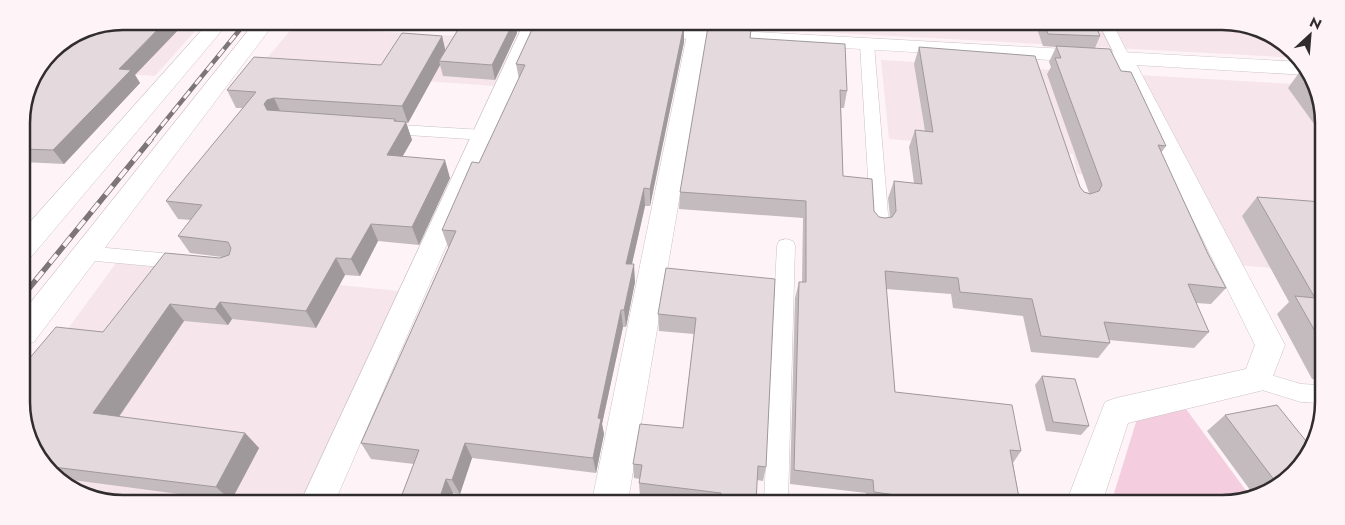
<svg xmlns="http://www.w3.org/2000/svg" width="1345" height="525" font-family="Jost,sans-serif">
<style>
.built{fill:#f7e5ec}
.green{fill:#f4cede}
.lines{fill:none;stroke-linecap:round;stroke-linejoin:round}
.service-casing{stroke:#cbc2c5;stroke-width:1}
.minor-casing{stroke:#cbc2c5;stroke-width:1}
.tertiary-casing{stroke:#cbc2c5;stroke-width:1}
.service{fill:#fff;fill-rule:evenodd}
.minor{fill:#fff;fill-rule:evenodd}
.tertiary{fill:#fff;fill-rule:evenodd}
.rail-far1-casing{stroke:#7c7678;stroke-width:4.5}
.rail-casing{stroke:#7c7678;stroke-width:5.5}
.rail-far1{stroke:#fef4f8;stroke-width:3;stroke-dasharray:9;stroke-linecap:butt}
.rail{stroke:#fef4f8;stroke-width:4;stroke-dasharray:11;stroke-linecap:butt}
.wall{fill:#c4bbbf}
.shaded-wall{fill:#a0999b}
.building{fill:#e4dade;stroke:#a0999b}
.rim{fill:none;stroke:#312d2e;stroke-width:2.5}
</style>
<rect width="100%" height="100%" fill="#fef4f8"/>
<g class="built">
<path d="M123,21L203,22L155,76L79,71Z"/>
<path d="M671,24L1255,27L1299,58Z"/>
<path d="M293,27L514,39L494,86L258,69Z"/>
<path d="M881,60L1312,85L1323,109L1321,272L1212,263L1169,182L1077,174L1073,154L889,139Z"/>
<path d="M116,263L400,291L305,499L90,498L46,469L23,422V390Z"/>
</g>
<path class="green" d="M1186,409L1250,496L1228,504L1111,503L1137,419Z"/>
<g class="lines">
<g class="service-casing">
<g id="service">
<path d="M1100,26H1114L1130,58L1128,61H1118Z"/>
<path d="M867,40L874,44L889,227L886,232L880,233L874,232L871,227L860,44Z"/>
<path d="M384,124L483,130L489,131L491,135L489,139L483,140L378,133L376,129L378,125Z"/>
<path d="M786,239L793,241L795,246L788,501H764L777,246L779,241Z"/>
<path d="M85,246L183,255L190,257L192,262L190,267L183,269L85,260L78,258L76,253L78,248Z"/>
<path d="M1257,371L1301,384L1319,385V403L1301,402L1249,386L1246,380L1249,374Z"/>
</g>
</g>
<g class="minor-casing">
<g id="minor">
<path d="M209,22H229L32,256L22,259V231Z"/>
<path d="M255,22H275L34,342L23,345V312Z"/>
<path d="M524,23H540L542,26L336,499H302Z"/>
<path d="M697,29L704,31L707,35L628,501H592L687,35L690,31Z"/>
<path d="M1123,52L1130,54L1133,58L1285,345L1268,389L1128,423L1102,503H1066L1105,402L1116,398L1246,369L1255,345L1113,58L1116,54Z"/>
</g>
</g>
<g class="tertiary-casing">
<g id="tertiary">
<path d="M477,23H576L580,28L577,32L570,34L487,29L480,27Z"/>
<path d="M646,26L1302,62L1307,75L639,36L636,32L639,28Z"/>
</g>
</g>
<use href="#service" class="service"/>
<use href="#minor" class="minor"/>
<use href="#tertiary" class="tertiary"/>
<g class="rail-far1-casing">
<path id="rail-far1" d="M150,140L246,22"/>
</g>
<g class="rail-casing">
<path id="rail" d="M22,297L151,139"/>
</g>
<use href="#rail-far1" class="rail-far1"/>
<use href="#rail" class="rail"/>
</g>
<g class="wall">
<path d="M462,23H516L517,33L495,80L443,76L440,65L408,123H406L412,140L402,157L450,178L419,245L378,241L360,276L345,275L316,328L232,319L228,325L184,321L119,417L245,433L259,448L232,499H217L65,479L46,469L23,422V366L103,332L222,257L190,253L178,236L191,220L178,219L166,201L243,108H236L227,90L381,65L442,36L445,50Z"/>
<path d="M535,23L752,24L750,38L847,91L844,108H841L843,176L879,217L885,218L890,217L888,198L894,181L914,183L909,147L915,130L925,131L914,64L919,47L1080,187L1084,192L1089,193L1047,74L1051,67L1049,62L1056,47L1043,46L1036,26H1096L1100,36L1095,48L1121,71L1166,146L1161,153L1208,254L1226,288L1211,304L1196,303L1209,332L1194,348L1109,340L1110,343L1098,358L1031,352L1023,316L953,308L951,294L886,289L895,392L1021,451L1013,463L1020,503L867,502L866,493L790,484L795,298L799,282H802L803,218L679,209L680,192L708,28L684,26V42L650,206H645L632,264L635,282L626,327H623L602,424L604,434L596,473L472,458L460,494L453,493L451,500H400L414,464L371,459L361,443L449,247H448L442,230L479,163L519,79L516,64Z"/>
<path d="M1301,70H1305L1323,109L1322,135L1288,88Z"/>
<path d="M135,75L140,83L64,164L22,162L21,116Z"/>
<path d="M1257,197L1322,202L1319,380L1312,379L1277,314L1289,302L1242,216Z"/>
<path d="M775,279L766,467L763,481L757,480L756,501H674L640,497L639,483L640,479L634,478L633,464L683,428L694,334L659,331L658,314Z"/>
<path d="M1042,376L1089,426L1081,435L1046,431L1035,385Z"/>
<path d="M1225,415L1284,483L1253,494L1207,431Z"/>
</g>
<g class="shaded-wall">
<path d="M166,21L186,22L135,75L140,83L64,164L53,150L119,69Z"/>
<path d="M513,23H516L517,33L495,80L492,65Z"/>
<path d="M684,25V42L650,206V189Z"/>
<path d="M442,36L446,53L439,61L440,65L408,123L402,106Z"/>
<path d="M274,98L282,115L272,121L264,104L267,100Z"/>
<path d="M395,119L400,132L406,122L412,140L393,173L387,155L394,121Z"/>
<path d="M445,160L450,178L419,245L412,227Z"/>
<path d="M644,188L645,206L628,281L626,264Z"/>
<path d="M371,224L378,241L360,276L351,259Z"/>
<path d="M336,258L345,275L316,328L306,311Z"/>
<path d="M634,264L635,282L626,327L624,310Z"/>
<path d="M220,302L232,319L228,325L215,309Z"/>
<path d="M170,304L184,321L111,428L93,413Z"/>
<path d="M621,310L623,327L602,424L604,434L596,473L593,458L598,418Z"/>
<path d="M245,433L259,448L232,499H229L216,487Z"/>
<path d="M465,443L472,458L460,494L452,480Z"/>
<path d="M45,465L65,479L64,481L46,469Z"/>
<path d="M446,479L453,493L451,500H439Z"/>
</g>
<g class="building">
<path d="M123,21H166L119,69L131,70L53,150L22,149L21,116L32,78L56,47L84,29Z"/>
<path d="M462,23H513L492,65L439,61Z"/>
<path d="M535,23L684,25L650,189L644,188L626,264H634L624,310H621L598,418L601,419L593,458L465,443L452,480L446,479L439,500H400L419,450L361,443L456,231L442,230L472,162L479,163L525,65L516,64Z"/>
<path d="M1045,26H1096L1100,36L1048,34Z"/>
<path d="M708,27L751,29L750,38L845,44L847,91L840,90L843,176L872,179L874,211L879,217L885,218L892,217L896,211L894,181L922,184L915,130L933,132L919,47L1035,56L1080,187L1084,192L1090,194L1099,191L1102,185L1055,58H1061L1056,46L1110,49L1121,71L1131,72L1166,146L1158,145L1208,254L1226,288L1188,284L1209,332L1104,322L1110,343L1041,336L1032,299L960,292L958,278L885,271L895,392L1012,405L1021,451L1010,450L1020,503L947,502L874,492L873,480L794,470L799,282H806V201L680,192Z"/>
<path d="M402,33L442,36L402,106L274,98L267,100L264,104L267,110L395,119L394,121L406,122L387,155L445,160L412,227L371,224L351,259L336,258L306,311L220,302L215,309L170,304L93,413L245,433L216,487L45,466L23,422V372L24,370H23V366L56,327L103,332L165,253L220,258L229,255L231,248L228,242L178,236L202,205L166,201L256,92L227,90L254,57L381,65Z"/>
<path d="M1301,70H1305L1311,84Z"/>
<path d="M1257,197L1322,202L1320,340L1295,296L1315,298Z"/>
<path d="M666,268L775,279L766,467L758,466L756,501H720L721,493L639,483L642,465L633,464L640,424L683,428L696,318L658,314Z"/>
<path d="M1042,376L1075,379L1089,426L1053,422Z"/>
<path d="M1277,405L1310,446L1284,483L1278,485L1225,415Z"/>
</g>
<path d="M0 0H1345V525H0ZM123 30H1222A93 93 0 0 1 1315 123V402A93 93 0 0 1 1222 495H123A93 93 0 0 1 30 402V123A93 93 0 0 1 123 30Z" fill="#fef4f8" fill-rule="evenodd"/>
<path class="rim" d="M123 30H1222A93 93 0 0 1 1315 123V402A93 93 0 0 1 1222 495H123A93 93 0 0 1 30 402V123A93 93 0 0 1 123 30Z"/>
<g transform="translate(1310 35) rotate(26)" stroke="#fef4f8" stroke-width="4" paint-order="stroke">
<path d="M0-4L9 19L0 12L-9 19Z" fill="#312d2e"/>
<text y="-8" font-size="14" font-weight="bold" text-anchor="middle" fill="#312d2e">N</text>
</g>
</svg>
